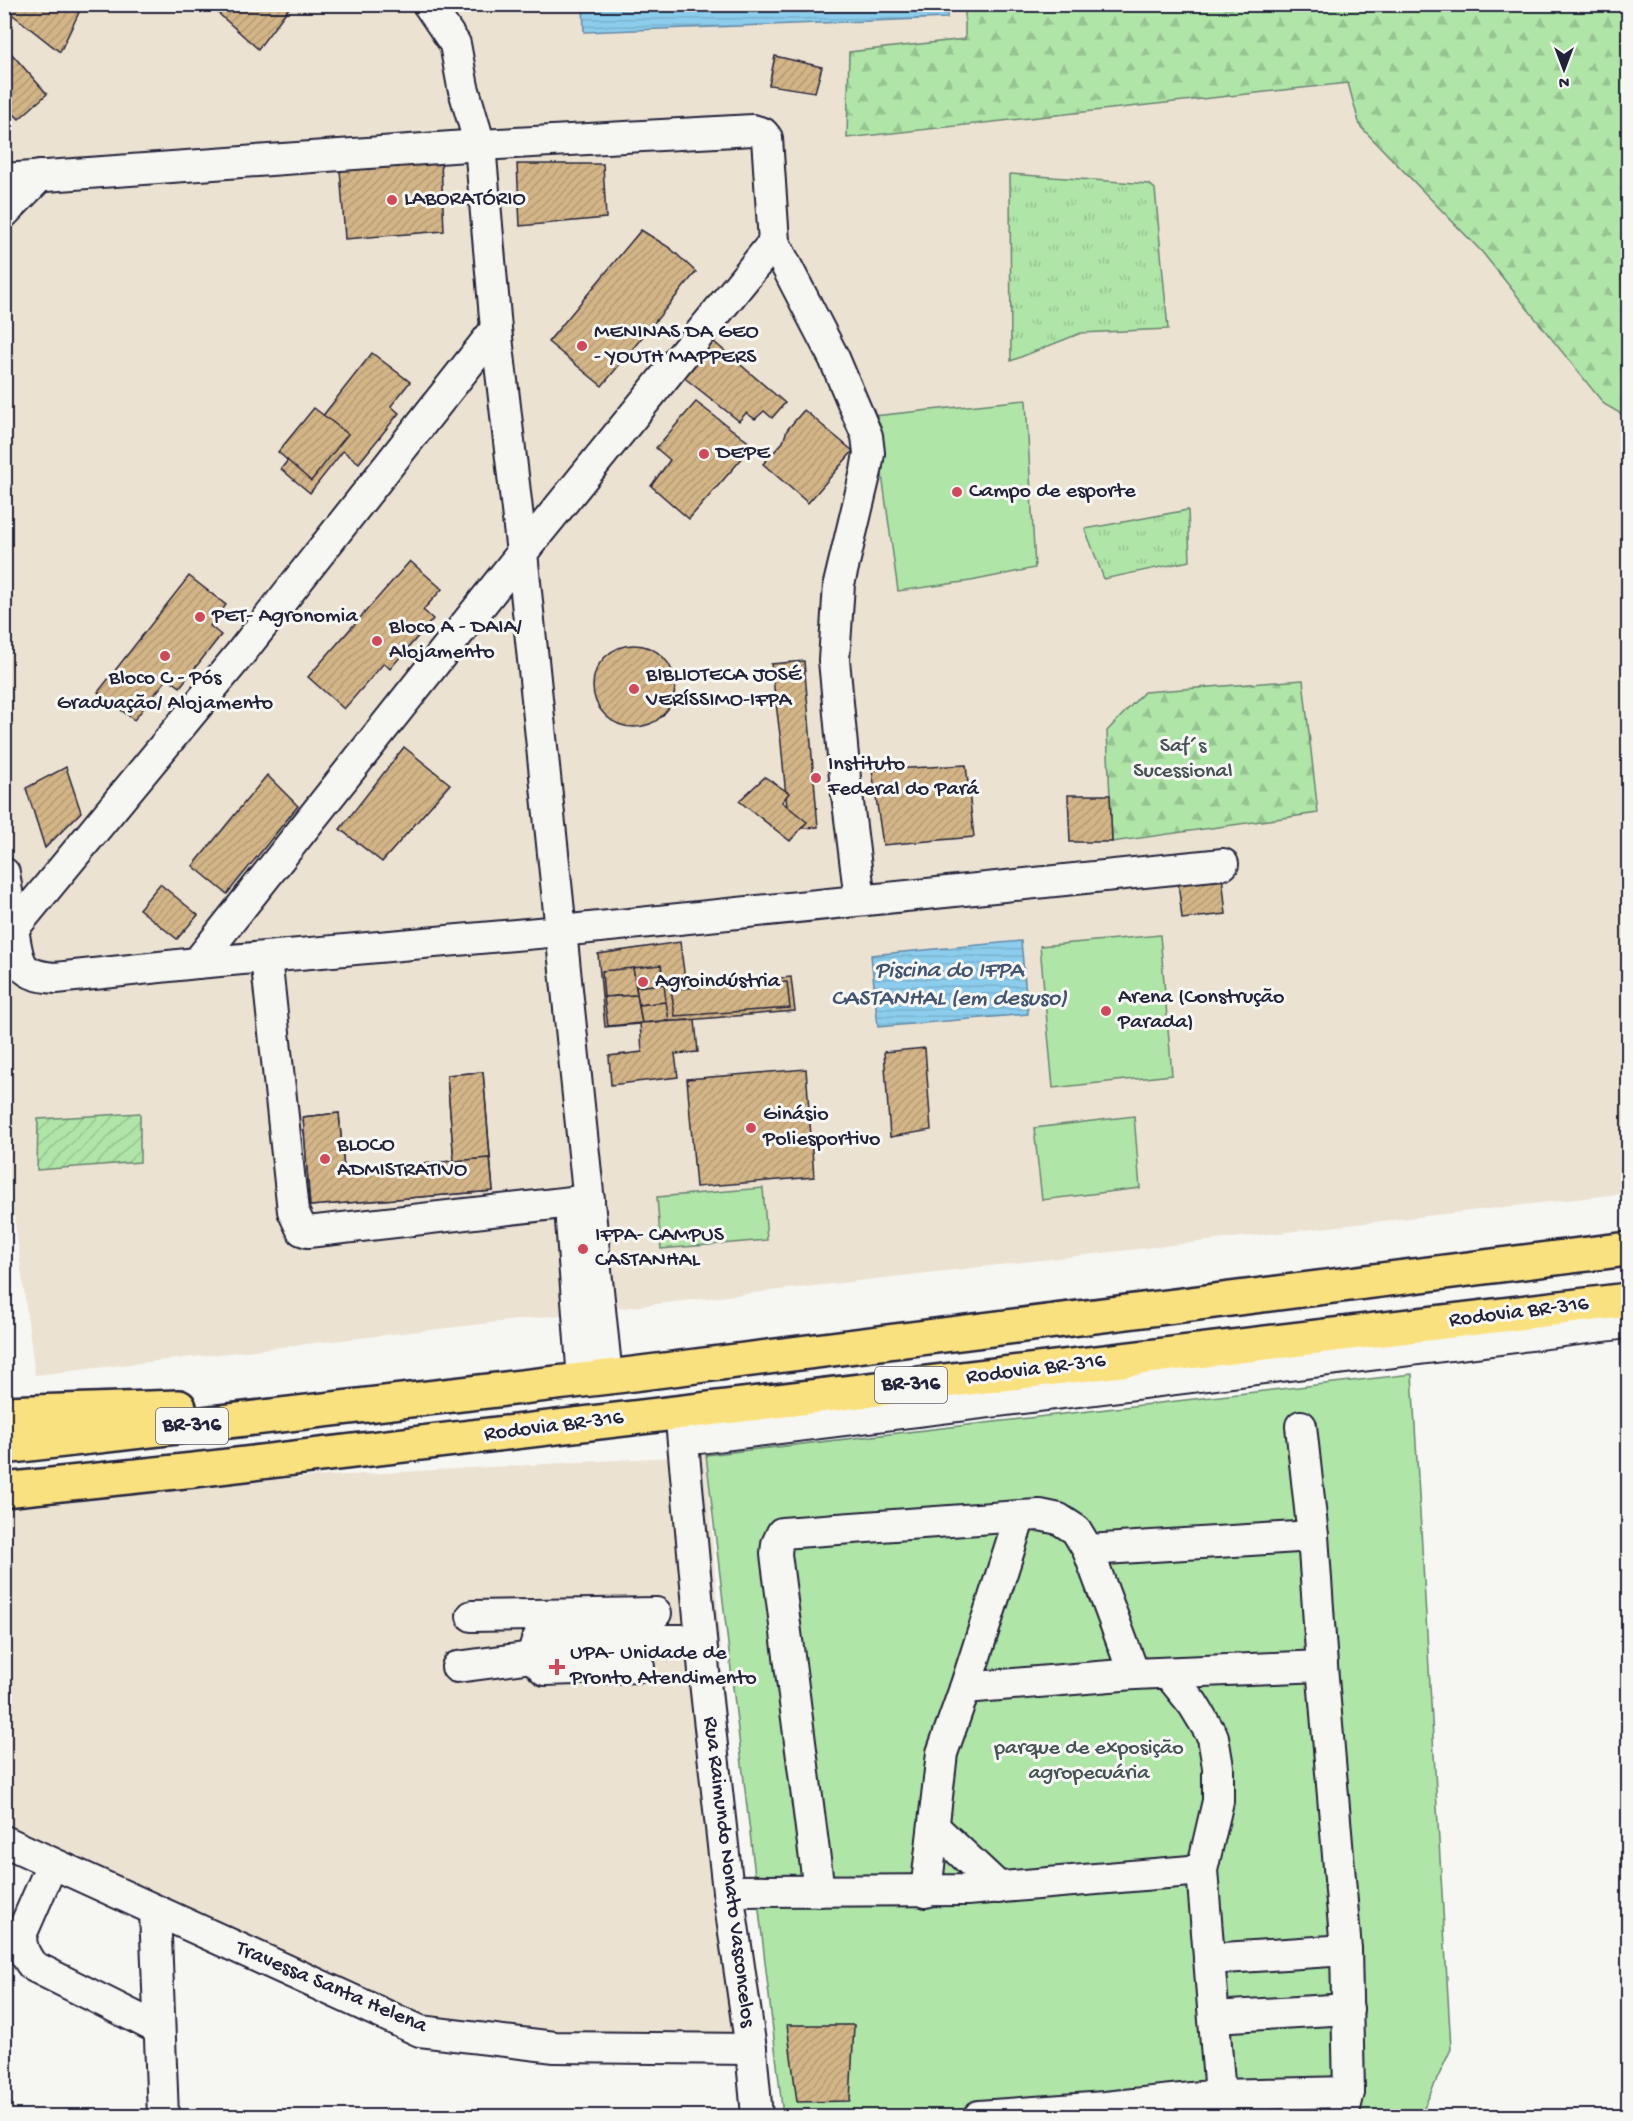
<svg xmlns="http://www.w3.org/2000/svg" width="1633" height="2121" font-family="'Gochi Hand',sans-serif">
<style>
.built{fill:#ece2d2}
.grass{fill:url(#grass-tufts);stroke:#688471;stroke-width:1.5}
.forest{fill:url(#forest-firs);stroke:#688471;stroke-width:1.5}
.park{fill:#afe5a7;stroke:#688471;stroke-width:1.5}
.garden{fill:url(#garden-furrows);stroke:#688471;stroke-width:1.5}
.water{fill:url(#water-rules);stroke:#6289a6;stroke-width:1.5}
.building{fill:url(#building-hatch);stroke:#22223b;stroke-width:1.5}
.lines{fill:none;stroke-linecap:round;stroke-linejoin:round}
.minor-casing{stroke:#22223b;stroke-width:34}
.highway-casing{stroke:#22223b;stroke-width:38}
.minor{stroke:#f6f6f2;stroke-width:30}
.highway{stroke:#fae180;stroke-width:33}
.poi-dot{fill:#d1495b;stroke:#f6f6f2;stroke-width:2}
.labels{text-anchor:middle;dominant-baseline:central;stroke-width:6;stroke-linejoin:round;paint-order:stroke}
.shield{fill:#f6f6f2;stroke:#626272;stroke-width:1.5}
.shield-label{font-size:21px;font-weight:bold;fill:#22223b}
.poi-label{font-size:22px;fill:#22223b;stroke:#f6f6f2;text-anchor:start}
.park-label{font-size:22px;fill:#455356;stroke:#f6f6f2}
.street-label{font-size:22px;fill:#22223b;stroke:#f6f6f2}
.water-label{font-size:24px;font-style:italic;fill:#425570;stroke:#f6f6f2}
</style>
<defs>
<pattern id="grass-tufts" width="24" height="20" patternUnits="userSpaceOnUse" patternTransform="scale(1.5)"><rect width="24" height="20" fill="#afe5a7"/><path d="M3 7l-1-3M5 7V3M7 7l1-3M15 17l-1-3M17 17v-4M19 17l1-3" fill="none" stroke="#96c491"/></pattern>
<pattern id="forest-firs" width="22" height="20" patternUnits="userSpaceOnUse" patternTransform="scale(1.5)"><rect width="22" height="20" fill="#afe5a7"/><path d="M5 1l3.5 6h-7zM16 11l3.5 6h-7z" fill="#96c491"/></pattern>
<pattern id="garden-furrows" width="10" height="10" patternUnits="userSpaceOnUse" patternTransform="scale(1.5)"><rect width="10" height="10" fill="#afe5a7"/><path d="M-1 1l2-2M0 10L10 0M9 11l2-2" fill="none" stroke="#96c491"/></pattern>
<pattern id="water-rules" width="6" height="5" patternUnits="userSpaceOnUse" patternTransform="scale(1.5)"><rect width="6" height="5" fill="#8ccded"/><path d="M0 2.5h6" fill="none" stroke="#78b0cc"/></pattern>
<pattern id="building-hatch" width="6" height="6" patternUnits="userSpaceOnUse" patternTransform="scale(1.5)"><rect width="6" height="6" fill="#d3b587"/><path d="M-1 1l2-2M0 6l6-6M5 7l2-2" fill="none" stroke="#b59b75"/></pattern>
</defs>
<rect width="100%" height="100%" fill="#f6f6f2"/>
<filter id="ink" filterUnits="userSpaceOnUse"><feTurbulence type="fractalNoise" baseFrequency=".0167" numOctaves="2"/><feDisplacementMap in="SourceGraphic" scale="12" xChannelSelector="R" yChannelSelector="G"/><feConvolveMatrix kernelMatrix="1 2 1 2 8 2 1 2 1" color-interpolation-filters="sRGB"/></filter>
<g filter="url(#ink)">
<g class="built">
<path d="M4,5H1328L1360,126L1482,252L1604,404L1628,418V1193L35,1375L4,1138Z"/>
<path d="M706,1455L751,2049L420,2031L5,1840V1494Z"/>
</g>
<g class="grass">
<path d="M1010,174L1149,184L1155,189L1168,329L1081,333L1011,361Z"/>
<path d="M1188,510L1190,561L1104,579L1085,529Z"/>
</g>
<g class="forest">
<path d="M965,5H1628V418L1604,404L1482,252L1360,126L1348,83L847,138L849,52L965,39Z"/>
<path d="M1303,680L1318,813L1112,842L1107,731L1144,692Z"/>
</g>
<g class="park">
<path d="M1026,400L1035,568L971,581L898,591L874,416Z"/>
<path d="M1160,935L1172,1075L1053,1088L1040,946Z"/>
<path d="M1134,1116L1140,1188L1042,1200L1034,1128Z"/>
<path d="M763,1188L767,1240L661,1249L657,1197Z"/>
<path d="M1412,1374L1451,2049L1420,2116H783L706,1455Z"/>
</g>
<path class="garden" d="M140,1113V1162L37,1170L38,1119Z"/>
<g class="water">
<path d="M947,4V18L584,32L583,5Z"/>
<path d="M1021,941L1028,1014L878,1027L871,955Z"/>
</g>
<g class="building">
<path d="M4,4H83L60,52L4,8Z"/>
<path d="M208,4H292L258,49Z"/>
<path d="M4,45L47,94L19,119L4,104Z"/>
<path d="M775,56L822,67L815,92L769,85Z"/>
<path d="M441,161L444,231L345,239L340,169Z"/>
<path d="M517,164H603L606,218L520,226Z"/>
<path d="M641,230L670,248L696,272L602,386L548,342Z"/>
<path d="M713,341L785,403L772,418L764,411L755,419L746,413L739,421L682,376Z"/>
<path d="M372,353L410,382L391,406L399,413L359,463L343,451L310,493L281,469Z"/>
<path d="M696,402L751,444L752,447L689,519L651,486L670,460L656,448Z"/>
<path d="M314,408L348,434L311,481L278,452Z"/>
<path d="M804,410L853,451L808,503L763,464L783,442L787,430Z"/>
<path d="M410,561L442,589L423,610L433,619L390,669L384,663L344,709L308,677Z"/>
<path d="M189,576L226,605L210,626L221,635L180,687L168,678L134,720L98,692Z"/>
<circle cx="634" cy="686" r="41"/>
<path d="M804,661L818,827L789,829L781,743L771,664Z"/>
<path d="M404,747L450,784L382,862L340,829Z"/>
<path d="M966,765L974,837L883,845L872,770Z"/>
<path d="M66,767L81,812L45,848L26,788Z"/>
<path d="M267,775L298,806L227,894L193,866Z"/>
<path d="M765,777L789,793L782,802L807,822L790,841L739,801Z"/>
<path d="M1068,795H1110L1112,842H1070Z"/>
<path d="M1221,866L1226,914L1182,919L1177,871Z"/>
<path d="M160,884L198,915L177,939L139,909Z"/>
<path d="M680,942L686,987L791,977L795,1011L605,1027L598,954Z"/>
<path d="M661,965L664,984L636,987L633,968Z"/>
<path d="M633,968L637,995L604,997L602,971Z"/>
<path d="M787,982L790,1008L675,1016L671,989Z"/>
<path d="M664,984L666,1002L639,1005L636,987Z"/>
<path d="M637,995L642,1023L608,1026L604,997Z"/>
<path d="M666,1002L669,1020L642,1023L639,1005Z"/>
<path d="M695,1020L698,1052L675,1054L678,1077L611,1085L609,1056L642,1052L640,1023Z"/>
<path d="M925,1048L931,1130L890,1137L884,1052Z"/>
<path d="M806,1069L814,1177L696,1187L687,1079Z"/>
<path d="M483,1072L493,1191L310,1206L303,1117L339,1113L344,1170L454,1161L447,1075Z"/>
<path d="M483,1072L490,1158L454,1161L447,1075Z"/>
<path d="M339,1113L344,1170L490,1158L493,1191L310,1206L303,1117Z"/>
<path d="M787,2025H854L850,2101L797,2102Z"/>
</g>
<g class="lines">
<g class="minor-casing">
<g id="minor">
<path d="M428,4L455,44L463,87L480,145L496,329L522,553L607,1377"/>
<path d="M4,179L480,145L753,130L763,133L767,138L774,242L834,358L867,436L869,453L866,471L839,584L834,660L845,778L860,900"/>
<path d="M4,213L40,176"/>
<path d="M496,329L240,654L13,929C19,963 17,975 56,978L197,963L560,931L1223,864"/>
<path d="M4,873L13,929"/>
<path d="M266,957L293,1211L302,1230L308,1232L589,1200"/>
<path d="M197,963L522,553L774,242"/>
<path d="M571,1221L583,1380"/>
<path d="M681,1421L705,1682L728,1891L751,2049L757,2116"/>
<path d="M1301,1426L1313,1536L1322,1666L1346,1950L1349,2092L1343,2116"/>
<path d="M683,1440L1628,1323"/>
<path d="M1088,1550L1313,1536"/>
<path d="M472,1616L656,1613"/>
<path d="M457,1667L532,1657"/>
<path d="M639,1667L545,1670L532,1657L537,1640H701"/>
<path d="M1168,1673L1193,1704L1213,1737L1218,1767V1801L1202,1870L1220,2095"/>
<path d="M965,1688L1020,1516"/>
<path d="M934,1827L999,1888"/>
<path d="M4,1841L420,2031L555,2047L751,2049"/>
<path d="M52,1864L21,1935C21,1948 25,1956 33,1966L159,2029"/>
<path d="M728,1891L967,1890L1202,1870"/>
<path d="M819,1891L776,1554L777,1544L782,1533L1020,1516L1040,1515L1059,1519L1076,1530L1088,1550L1134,1674L1322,1666"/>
<path d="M926,1892L942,1753L965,1688L1134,1674"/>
<path d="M155,1911L163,2116"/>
<path d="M1209,1959L1346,1950"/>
<path d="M1214,2017L1348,2009"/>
<path d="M979,2116L1105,2107L1220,2095L1349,2092"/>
</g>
</g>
<g class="highway-casing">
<g id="highway">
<path d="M4,1413L179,1407"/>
<path d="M4,1447L617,1376L1628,1249"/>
<path d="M4,1490L194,1470L1628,1300"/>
</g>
</g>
<use href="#minor" class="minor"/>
<use href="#highway" class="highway"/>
</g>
</g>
<g class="poi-dot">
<circle cx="392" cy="200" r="6"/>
<circle cx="582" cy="346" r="6"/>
<circle cx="704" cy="454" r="6"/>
<circle cx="957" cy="492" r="6"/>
<circle cx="200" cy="617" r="6"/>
<circle cx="377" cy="641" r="6"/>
<circle cx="165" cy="656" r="6"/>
<circle cx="634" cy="689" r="6"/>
<circle cx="816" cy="778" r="6"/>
<circle cx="643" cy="982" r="6"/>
<circle cx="1106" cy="1011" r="6"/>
<circle cx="751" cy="1128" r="6"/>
<circle cx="325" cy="1159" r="6"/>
<circle cx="583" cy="1249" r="6"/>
<path d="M554 1658h6v6h6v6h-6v6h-6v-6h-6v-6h6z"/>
</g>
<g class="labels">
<g class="shield">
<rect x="875" y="1367" width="72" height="36" rx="4.5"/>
<rect x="156" y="1408" width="72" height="36" rx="4.5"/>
</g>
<g class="shield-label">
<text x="911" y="1385">BR-316</text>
<text x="192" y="1426">BR-316</text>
</g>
<g class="poi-label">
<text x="404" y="200">LABORATÓRIO</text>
<text x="594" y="333">MENINAS DA GEO<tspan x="594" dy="25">- YOUTH MAPPERS</tspan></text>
<text x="716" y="454">DEPE</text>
<text x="969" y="492">Campo de esporte</text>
<text x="212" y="617">PET- Agronomia</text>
<text x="389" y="628">Bloco A - DAIA/<tspan x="389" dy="25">Alojamento</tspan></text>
<text x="646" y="676">BIBLIOTECA JOSÉ<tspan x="646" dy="25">VERÍSSIMO-IFPA</tspan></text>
<text x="165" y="679" text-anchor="middle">Bloco C - Pós<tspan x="165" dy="25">Graduação/ Alojamento</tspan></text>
<text x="828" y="765">Instituto<tspan x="828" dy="25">Federal do Pará</tspan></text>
<text x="655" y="982">Agroindústria</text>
<text x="1118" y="998">Arena (Construção<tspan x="1118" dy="25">Parada)</tspan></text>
<text x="763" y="1115">Ginásio<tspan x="763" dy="25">Poliesportivo</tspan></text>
<text x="337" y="1146">BLOCO<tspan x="337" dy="25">ADMISTRATIVO</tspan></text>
<text x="595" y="1236">IFPA- CAMPUS<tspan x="595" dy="25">CASTANHAL</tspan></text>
<text x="570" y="1654">UPA- Unidade de<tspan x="570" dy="25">Pronto Atendimento</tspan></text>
</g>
<g class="park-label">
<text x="1183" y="747">Saf´s<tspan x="1183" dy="25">Sucessional</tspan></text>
<text x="1089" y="1749">parque de exposição<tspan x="1089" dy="25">agropecuária</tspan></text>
</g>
<g class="street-label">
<text transform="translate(1519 1313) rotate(-7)">Rodovia BR-316</text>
<text transform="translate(1036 1370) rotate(-7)">Rodovia BR-316</text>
<text transform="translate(554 1427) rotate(-7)">Rodovia BR-316</text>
<text transform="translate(728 1872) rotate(83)">Rua Raimundo Nonato Vasconcelos</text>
<text transform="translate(331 1988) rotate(23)">Travessa Santa Helena</text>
</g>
<g class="water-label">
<text x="949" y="971">Piscina do IFPA<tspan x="949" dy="28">CASTANHAL (em desuso)</tspan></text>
</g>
</g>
<rect width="1633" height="2121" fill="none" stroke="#f6f6f2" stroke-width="24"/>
<rect x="12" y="12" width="1609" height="2097" fill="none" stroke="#22223b" stroke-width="2" filter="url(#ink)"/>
<g transform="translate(1564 69) rotate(180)" stroke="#f6f6f2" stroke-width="4.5" paint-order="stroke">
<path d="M0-4.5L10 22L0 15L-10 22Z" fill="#22223b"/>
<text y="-9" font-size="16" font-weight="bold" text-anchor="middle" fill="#22223b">N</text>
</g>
</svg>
